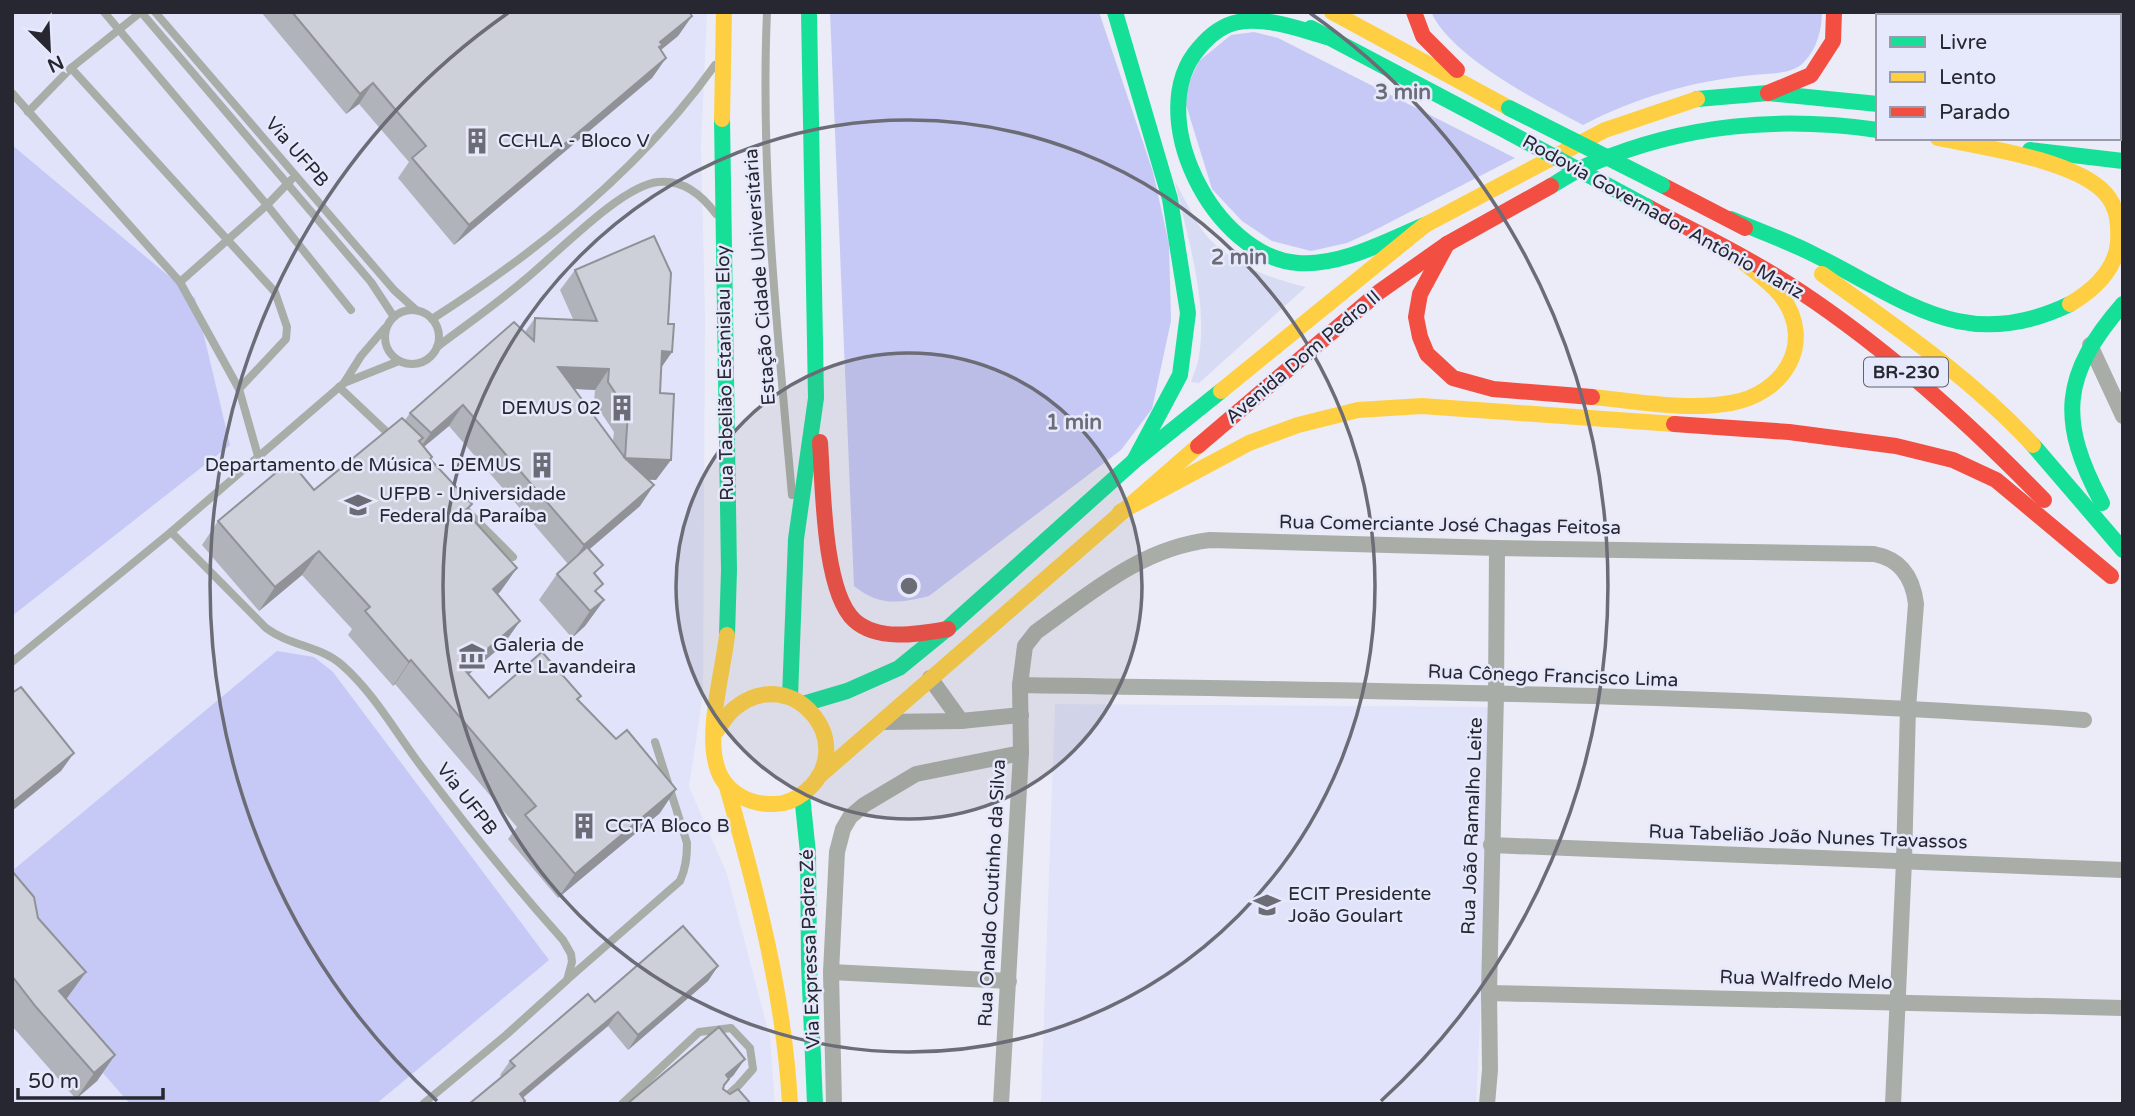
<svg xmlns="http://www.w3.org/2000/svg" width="2135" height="1116" font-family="'Varela Round',sans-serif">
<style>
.built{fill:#e0e3f9}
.green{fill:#d8dbf4}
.forest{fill:#c6c9f6}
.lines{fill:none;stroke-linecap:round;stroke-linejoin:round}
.lane{stroke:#a8ada7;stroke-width:8}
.street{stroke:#a8ada7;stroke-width:16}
.fast{stroke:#16e098;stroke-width:16}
.slow{stroke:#ffcf43;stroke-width:16}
.jam{stroke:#f24e42;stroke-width:16}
.fast-bridge{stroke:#16e098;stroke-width:16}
.wall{fill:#b1b3bb;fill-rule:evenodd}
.shaded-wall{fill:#909298}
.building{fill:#ced0d9;stroke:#909298;stroke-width:2;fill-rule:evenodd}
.ring{fill:none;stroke:#6b6c76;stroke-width:3.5}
.labels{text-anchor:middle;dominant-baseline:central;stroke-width:5;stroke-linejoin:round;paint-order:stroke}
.shield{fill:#e6e8fc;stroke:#60616d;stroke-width:2}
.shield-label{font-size:18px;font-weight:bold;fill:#262730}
.poi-label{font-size:19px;fill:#262730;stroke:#e6e8fc;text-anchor:start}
.street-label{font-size:19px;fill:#262730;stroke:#e6e8fc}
.centre{fill:#6b6c76;stroke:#e6e8fc;stroke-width:3.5}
.ring-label{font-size:21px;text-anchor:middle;font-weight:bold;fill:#6b6c76;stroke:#e6e8fc;stroke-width:5;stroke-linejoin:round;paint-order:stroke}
</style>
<rect width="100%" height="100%" fill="#ebecf7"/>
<g class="built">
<path d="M12,12H707L701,148L705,316L703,694L689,787L727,874L770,1038L775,1104H12Z"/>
<path d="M1055,704L1495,707L1476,1104H1041Z"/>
</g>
<path class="green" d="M1175,182C1184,197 1192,215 1202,230C1227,263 1268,278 1306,287L1199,383L1191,382C1194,373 1198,364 1199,356C1208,301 1187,235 1175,182Z"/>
<g class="forest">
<path d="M830,12H1099L1153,172L1169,244L1171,321L1152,409L1121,450L929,596C899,603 880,607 854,586Z"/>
<path d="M1431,12H1822C1822,29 1817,49 1804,62C1792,75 1769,73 1753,75C1693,81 1637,97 1583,125C1540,102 1452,58 1431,12Z"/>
<path d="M1974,12H2123V84L2119,82V16H1980Z"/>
<path d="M1254,32L1278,38L1515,158L1371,232L1347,243L1311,251L1272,241L1242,221L1212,189L1183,95L1199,61L1231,35Z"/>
<path d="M12,145L195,298L230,445L12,616Z"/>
<path d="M277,651L314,657L333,672L549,960L376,1104H130L55,1018L71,1004L19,944L12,919V871Z"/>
</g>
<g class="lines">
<g class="lane">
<path d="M104,12L267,205L351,310"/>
<path d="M141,12L371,282L394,317"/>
<path d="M155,12L394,290L416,310"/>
<path d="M767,12C760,172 778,336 792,495"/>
<path d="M71,68L275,292L287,327L286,339L239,389"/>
<path d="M12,93L180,282L239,389L258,456"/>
<path d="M28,112L71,68L141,12"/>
<path d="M180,282L267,205L291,180"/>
<circle cx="412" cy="337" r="27"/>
<path d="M432,319C539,251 641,169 715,65"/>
<path d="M385,328L361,356L344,383L399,361"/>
<path d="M437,347C466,325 495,305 522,282C555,256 620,186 658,182C683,179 702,195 716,214"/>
<path d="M339,387L392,437"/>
<path d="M461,505L513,557"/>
<path d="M171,532L266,628C290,646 321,646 342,665C374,693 396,733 421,766C466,826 514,885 563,940L571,954L572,962L567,980L506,1035L423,1104"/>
<path d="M12,662L171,532L344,383"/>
<path d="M569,978L680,881C686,868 687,857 687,843L655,742"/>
<path d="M622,1104L699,1032L731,1028L750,1048L753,1069L738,1086L718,1104"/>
</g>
<g class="street">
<path d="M2090,345L2123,416"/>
<path d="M930,678L961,721"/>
<path d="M1020,685C1375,691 1730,694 2084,720"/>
<path d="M882,722L961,721L1021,715"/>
<path d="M1491,845L2123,870"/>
<path d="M831,972L1009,981"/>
<path d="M1489,993L2123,1008"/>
<path d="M834,1104L831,972L837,852L843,829L850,817L864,805L916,774L1021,753"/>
<path d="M1001,1104L1021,753L1020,685L1025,646L1036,632C1091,593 1141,548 1210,540L1497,548L1874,554C1901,559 1913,578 1916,604L1908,708L1904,861L1893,1104"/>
<path d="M1487,1104L1490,1070L1489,993L1496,694L1497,548"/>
</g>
<g class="fast">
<path d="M1115,12L1170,199L1188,313L1180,375L1134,461"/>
<path d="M1311,28L1510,133"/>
<path d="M1327,37C1299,29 1268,17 1238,22C1223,25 1209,36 1199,48C1141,114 1214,257 1298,263C1342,266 1386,241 1425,225"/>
<path d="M1697,99L1768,93L1878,104"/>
<path d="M722,119L729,570L727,635"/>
<path d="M2119,128L2123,129"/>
<path d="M2030,150L2123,161"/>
<path d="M1551,186C1564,178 1578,169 1593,163C1686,124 1779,116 1878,130"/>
<path d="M1731,219C1759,231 1788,241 1815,255C1906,300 1965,355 2070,304"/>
<path d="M2033,445L2123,550"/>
<path d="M2102,503C2058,421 2061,375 2123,304"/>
<path d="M790,697L796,539L816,398L809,12"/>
<path d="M803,704L847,691L899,668L948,628L1134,461L1221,391"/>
<path d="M802,795L808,853L809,964L815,1104"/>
</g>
<g class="slow">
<path d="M1332,12L1509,108"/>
<path d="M1905,12L1910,16"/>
<path d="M722,119L724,12"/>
<path d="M1938,138C1982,147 2075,160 2105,193C2118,207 2119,225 2118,243C2115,271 2092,291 2070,304"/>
<path d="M1822,274C1896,327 1971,378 2033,445"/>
<path d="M1221,391L1425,225L1605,130L1697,99"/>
<path d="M1592,397C1637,401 1686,411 1731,403C1783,394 1816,344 1782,297C1770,281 1741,261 1725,248"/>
<path d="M1120,512L1249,443L1298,425L1358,410L1422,406L1674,424"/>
<path d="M715,733C721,725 727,714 735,708C793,661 862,745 805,792C795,800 784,805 771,804C751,804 731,795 721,777C702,742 723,674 727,635"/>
<path d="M818,777L1198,446"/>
<path d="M727,787C757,892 784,995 790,1104"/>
</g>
<g class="jam">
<path d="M1414,12L1423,36L1457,70"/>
<path d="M1768,93L1811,75L1833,41L1834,12"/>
<path d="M1662,185L1745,228"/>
<path d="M1646,206C1693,231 1742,254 1787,283C1881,343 1966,420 2044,500"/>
<path d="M1447,244L1420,294L1416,317L1420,337L1427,354L1453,378L1493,389L1592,397"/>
<path d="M1674,424L1789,432L1896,446L1953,460L1996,480L2111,576"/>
<path d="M820,442C823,484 823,591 854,620C878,642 919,634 948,629"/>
<path d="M1198,446L1379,292L1447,244L1551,186"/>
</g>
<g class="fast-bridge">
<path d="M1509,108L1662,185"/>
<path d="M1510,133L1646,206"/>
</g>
</g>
<g class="wall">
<path d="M261,12H689L692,16L678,36L661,50L666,58L652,78L454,245L398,178L409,162L359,104L346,114Z"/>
<path d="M575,270L668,324L672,352L661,368L656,480L648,479L640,506L589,549L596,576L597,593L604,600L585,626L572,638L539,600L557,574L568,564L449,426L424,447L432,457L430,459L472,504L466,513L517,568L497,595L520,621L503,645L469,674L489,698L581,696L578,700L660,813L558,898L508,839L517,827L395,684L393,686L348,635L352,629L302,575L259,611L202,545L218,521L314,490L405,420L410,413L525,332L535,318L573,319L560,290ZM574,389L595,390L594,402L614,432L613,441Z"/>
<path d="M12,871L38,918L86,972L66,999L115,1055L97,1081L76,1099L12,1026Z"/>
<path d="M718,966L708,981L628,1050L608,1026L523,1098L500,1075L510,1061L595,1002Z"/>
</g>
<g class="shaded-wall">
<path d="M692,16L678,36L657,53L660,42Z"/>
<path d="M666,58L652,78L454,245L469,225Z"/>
<path d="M373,83L359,104L346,114L360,94Z"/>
<path d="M662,351L672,352L658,372Z"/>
<path d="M558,367L609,369L595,390L543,387Z"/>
<path d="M463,405L449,426L416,453L431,433Z"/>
<path d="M625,458L671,460L656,480L611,478Z"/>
<path d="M654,485L640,506L570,566L584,545Z"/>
<path d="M319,551L302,575L259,611L275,587Z"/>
<path d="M517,568L500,592L476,613L493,589Z"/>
<path d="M604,600L585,626L572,638L590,611Z"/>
<path d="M520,621L503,645L447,693L464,669Z"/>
<path d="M411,660L395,684L393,686L409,662Z"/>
<path d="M74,753L61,771L12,811V803Z"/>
<path d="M676,789L660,813L558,898L575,874Z"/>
<path d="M718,966L708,981L628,1050L638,1035Z"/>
<path d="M86,972L67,998L44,1015L59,991Z"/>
<path d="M618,1012L608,1026L515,1104L520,1094Z"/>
<path d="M115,1055L97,1081L76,1099L94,1073Z"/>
<path d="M745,1059L733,1076L728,1080L717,1096L726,1075Z"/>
</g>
<g class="building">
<path d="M292,12H689L692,16L660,42L663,45L659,47L666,58L469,225L412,158L426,146L373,83L360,94Z"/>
<path d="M654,236L671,273L668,324H674L672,352L662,351L660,393L674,394L671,460L625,458L654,485L584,545L463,405L431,433L410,413L514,322L534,341L535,318L597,321L575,270ZM558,367L609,369L608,382L628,412L625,458Z"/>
<path d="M402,418L423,438L419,441L432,457L430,459L472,504L465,511L517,568L493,589L520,621L464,669L489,698L542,652L581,696L577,699L616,739L627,730L676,789L575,874L525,815L536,806L411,660L409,662L365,611L370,607L319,551L275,587L218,521L290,461L314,490Z"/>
<path d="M587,547L603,565L594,573L603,584L595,591L604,600L590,611L557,574Z"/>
<path d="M21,687L74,753L12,803V693Z"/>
<path d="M12,871L34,897L38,918L86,972L59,991L115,1055L94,1073L36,1007L12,976Z"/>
<path d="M683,926L718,966L638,1035L618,1012L520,1094L525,1101L522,1104H469L515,1066L510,1061L588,994L595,1002Z"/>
<path d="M719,1027L745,1059L726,1075L729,1079L724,1085L723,1089L730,1094L738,1089L751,1104H627Z"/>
</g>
<circle cx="909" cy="586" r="233" fill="#6b6c76" fill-opacity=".12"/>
<g class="ring">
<circle cx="909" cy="586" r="233"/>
<circle cx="909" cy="586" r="466"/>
<path d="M437 1101A699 699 0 0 1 508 13M1310 13A699 699 0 0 1 1381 1101"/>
</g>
<defs>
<g id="building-bare" transform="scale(2.1)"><path d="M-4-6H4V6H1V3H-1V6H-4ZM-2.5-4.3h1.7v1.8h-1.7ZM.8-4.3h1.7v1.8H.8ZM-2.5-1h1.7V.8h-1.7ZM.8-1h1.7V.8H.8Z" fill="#6b6c76" stroke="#e6e8fc" stroke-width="2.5" paint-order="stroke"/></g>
<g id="university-bare" transform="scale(2.1)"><path d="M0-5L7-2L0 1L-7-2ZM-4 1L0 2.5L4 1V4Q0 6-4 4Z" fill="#6b6c76" stroke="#e6e8fc" stroke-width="2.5" paint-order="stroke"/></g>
<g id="museum-bare" transform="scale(2.1)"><path d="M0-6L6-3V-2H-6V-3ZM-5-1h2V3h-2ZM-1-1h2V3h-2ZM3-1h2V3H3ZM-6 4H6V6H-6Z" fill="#6b6c76" stroke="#e6e8fc" stroke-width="2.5" paint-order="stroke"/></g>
<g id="school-bare" transform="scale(2.1)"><path d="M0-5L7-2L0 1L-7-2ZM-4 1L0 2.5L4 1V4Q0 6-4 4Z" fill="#6b6c76" stroke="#e6e8fc" stroke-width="2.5" paint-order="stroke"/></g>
</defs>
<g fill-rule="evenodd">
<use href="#building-bare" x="477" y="141"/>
<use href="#building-bare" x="622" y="408"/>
<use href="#building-bare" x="542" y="465"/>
<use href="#university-bare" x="358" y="505"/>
<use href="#museum-bare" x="472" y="656"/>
<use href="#building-bare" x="584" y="826"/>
<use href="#school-bare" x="1267" y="905"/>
</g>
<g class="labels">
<rect class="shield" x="1864" y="357.5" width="84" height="29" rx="5"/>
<g class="shield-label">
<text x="1906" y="372">BR-230</text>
</g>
<g class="poi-label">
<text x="498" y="141">CCHLA - Bloco V</text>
<text x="601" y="408" text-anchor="end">DEMUS 02</text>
<text x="521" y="465" text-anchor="end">Departamento de Música - DEMUS</text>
<text x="379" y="494">UFPB - Universidade<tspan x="379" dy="22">Federal da Paraíba</tspan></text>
<text x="493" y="645">Galeria de<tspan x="493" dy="22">Arte Lavandeira</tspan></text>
<text x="605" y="826">CCTA Bloco B</text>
<text x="1288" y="894">ECIT Presidente<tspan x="1288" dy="22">João Goulart</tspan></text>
</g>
<g class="street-label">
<text transform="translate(297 152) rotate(49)">Via UFPB</text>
<text transform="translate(1663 217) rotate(29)">Rodovia Governador Antônio Mariz</text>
<text transform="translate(760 277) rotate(-94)">Estação Cidade Universitária</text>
<text transform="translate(1303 357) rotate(-40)">Avenida Dom Pedro II</text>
<text transform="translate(725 373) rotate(-91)">Rua Tabelião Estanislau Eloy</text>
<text transform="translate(1450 525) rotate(1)">Rua Comerciante José Chagas Feitosa</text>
<text transform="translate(1553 676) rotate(2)">Rua Cônego Francisco Lima</text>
<text transform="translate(467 799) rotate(52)">Via UFPB</text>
<text transform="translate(1472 826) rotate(-88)">Rua João Ramalho Leite</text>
<text transform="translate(1808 837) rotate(2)">Rua Tabelião João Nunes Travassos</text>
<text transform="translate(992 893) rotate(-87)">Rua Onaldo Coutinho da Silva</text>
<text transform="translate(810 949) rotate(-92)">Via Expressa Padre Zé</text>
<text transform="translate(1806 980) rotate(2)">Rua Walfredo Melo</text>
</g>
</g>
<circle cx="909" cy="586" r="10" class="centre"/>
<g class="ring-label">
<text x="1403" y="99">3 min</text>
<text x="1239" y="264">2 min</text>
<text x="1074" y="429">1 min</text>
</g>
<rect width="2135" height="1116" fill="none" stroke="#262730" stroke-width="28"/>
<rect x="1876" y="14" width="245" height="126" fill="#e6e8fc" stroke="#999baa" stroke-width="2"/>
<rect x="1890" y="37" width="35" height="10" fill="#16e098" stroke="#999baa" stroke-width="2"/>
<text x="1939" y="49" font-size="21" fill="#262730">Livre</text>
<rect x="1890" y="72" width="35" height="10" fill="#ffcf43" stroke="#999baa" stroke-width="2"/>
<text x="1939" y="84" font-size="21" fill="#262730">Lento</text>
<rect x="1890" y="107" width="35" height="10" fill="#f24e42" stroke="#999baa" stroke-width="2"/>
<text x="1939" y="119" font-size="21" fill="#262730">Parado</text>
<g transform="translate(49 49) rotate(156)" stroke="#e6e8fc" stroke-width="5" paint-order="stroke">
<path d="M0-5L12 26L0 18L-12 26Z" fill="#262730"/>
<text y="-10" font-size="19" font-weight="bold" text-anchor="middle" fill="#262730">N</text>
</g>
<path d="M18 1088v10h145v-10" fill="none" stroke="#262730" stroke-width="3.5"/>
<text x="28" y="1088" font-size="21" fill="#262730" stroke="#e6e8fc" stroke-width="5" paint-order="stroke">50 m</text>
</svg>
